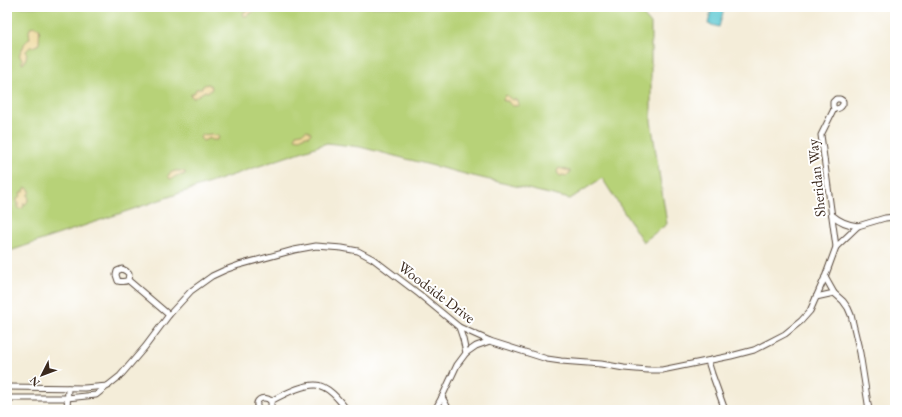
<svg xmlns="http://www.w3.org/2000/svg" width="902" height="417" font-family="'EB Garamond',serif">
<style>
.green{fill:#b7d278;stroke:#797e4b}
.sand{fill:#eeda9e;stroke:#94825e}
.water{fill:#5ac7d1;stroke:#4a7878}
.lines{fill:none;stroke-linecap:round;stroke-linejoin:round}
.street-casing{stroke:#57473a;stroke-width:7}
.street{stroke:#fff;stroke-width:5}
.labels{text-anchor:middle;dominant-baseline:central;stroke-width:4;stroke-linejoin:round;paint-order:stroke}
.street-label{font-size:15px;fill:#3b2a1e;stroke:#fff}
</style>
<rect width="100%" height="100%" fill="#fff"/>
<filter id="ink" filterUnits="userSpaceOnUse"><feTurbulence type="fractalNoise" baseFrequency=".025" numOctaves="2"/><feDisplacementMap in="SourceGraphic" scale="8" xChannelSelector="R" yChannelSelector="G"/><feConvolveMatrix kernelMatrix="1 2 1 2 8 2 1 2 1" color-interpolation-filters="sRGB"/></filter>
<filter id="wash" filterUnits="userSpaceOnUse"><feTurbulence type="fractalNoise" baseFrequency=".012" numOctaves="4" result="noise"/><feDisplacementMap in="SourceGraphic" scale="16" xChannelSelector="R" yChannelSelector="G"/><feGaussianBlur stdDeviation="0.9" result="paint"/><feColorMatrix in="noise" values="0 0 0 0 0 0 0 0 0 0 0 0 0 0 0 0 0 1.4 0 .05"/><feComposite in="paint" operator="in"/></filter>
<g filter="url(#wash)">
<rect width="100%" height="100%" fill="#f4edd9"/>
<path class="green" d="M7,7H638V9L651,24V121L667,224L643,242L602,178L570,199L469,175L360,147L327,143L7,252Z"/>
<g class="sand">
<path d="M251,7H262L260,11L256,10L246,16H244L243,14L244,12L250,9Z"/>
<path d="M33,26C34,27 38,27 39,28C40,30 39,42 39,44L33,47H30L26,51C28,55 25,60 24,63L22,64V59L20,57C18,52 24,49 24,44L30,38L29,32L30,28Z"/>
<path d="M208,84L211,86L212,88L211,90L207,92L205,91L194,98L192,97L190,95L193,93L195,92L196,89L202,88L204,85Z"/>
<path d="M506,95L512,100L516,99L518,101L519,105C514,107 510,106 508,101H504L503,98Z"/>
<path d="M307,130L311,133L309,136H305L300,139L295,138L296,134L302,133Z"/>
<path d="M212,134L214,136L216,135H219L218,140H212L210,138L203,141L201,139L200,137L202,135Z"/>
<path d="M559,168L570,171V174L566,176L563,175L560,176L558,174L557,171Z"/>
<path d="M175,171H181L185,172V174C179,177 179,173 172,179L169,178L168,176L170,173Z"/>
<path d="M25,188H27L30,190V193L28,194V196L29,199L25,205L24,203L23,208L19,209L18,207V203L17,201V198L21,196L20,193L21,192H24Z"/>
</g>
<path class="water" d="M708,7H718L724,9L719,27L708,24L711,11L708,10Z"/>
</g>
<g filter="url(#ink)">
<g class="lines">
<g class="street-casing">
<g id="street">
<path d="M834,109L833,106V102L836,99H840L843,101V104C841,108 839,109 834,109L821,135L836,247"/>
<path d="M832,215C840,222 847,225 858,226"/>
<path d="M825,277L834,293L843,301L848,308L851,315L860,353L869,410"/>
<path d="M128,280C125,282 122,282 118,281L116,275L117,271L122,269L126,271L129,274L128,280L169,315"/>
<path d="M816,297L834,293"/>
<path d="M459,327L463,339L466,353"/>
<path d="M708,361L712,374L725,410"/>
<path d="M7,387L84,388L108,386"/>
<path d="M442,397L449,410"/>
<path d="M7,398H67L96,395L120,376L145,347L169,315L191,291L212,276L225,270L239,265L294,250L316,246L342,248L358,251L373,259L419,294L459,327L490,341L547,359L561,361L601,364L624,368L648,370H662L731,356L754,350L785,334L801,321L810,311L825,277L836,247L858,226L885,218L895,217"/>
<path d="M271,401C282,395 302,385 315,385C328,385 340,401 347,410"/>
<path d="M67,410L68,388"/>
<path d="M259,410C252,401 263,394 271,401"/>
<path d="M269,410C272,408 271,405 271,401"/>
<path d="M435,410L442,397L457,365L466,353L476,346L490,341"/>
</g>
</g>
<use href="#street" class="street"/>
</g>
</g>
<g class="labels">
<g class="street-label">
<text transform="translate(816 178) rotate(-96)">Sheridan Way</text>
<text transform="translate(437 292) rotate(37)">Woodside Drive</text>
</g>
</g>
<rect width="902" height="417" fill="none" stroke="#fff" stroke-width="24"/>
<g transform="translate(42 375) rotate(228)" stroke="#ffffff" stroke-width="3" paint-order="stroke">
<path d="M0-3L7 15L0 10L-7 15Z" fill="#3b2a1e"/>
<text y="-6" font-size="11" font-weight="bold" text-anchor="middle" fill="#3b2a1e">N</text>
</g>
</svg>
